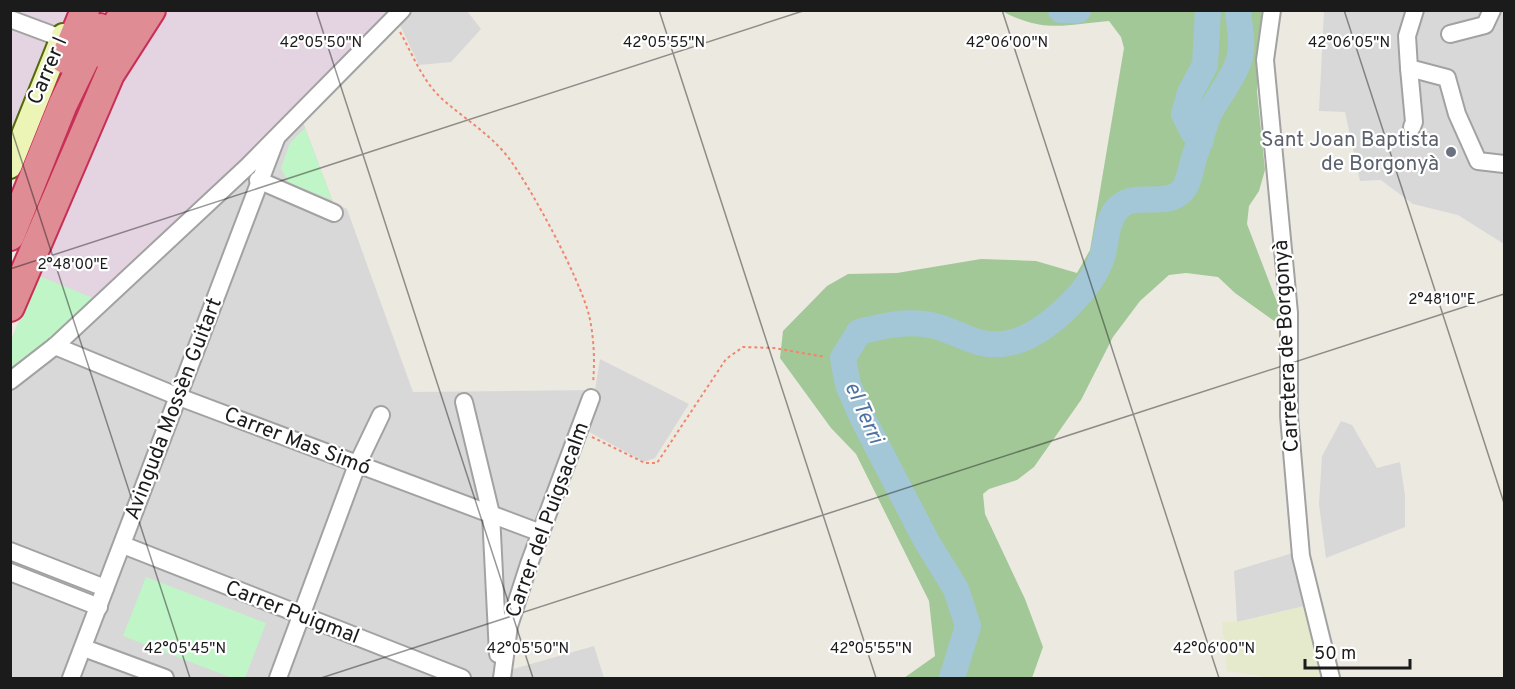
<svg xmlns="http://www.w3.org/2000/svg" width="1515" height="689" font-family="Overpass,sans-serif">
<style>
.residential{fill:#d9d8d8}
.industrial{fill:#e4d3e0}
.farmland{fill:#e5eacc}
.forest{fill:#a2c898}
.park{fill:#bff5c7}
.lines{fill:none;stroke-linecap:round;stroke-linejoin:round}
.river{stroke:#a3c7d7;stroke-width:26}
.street-casing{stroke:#a2a2a2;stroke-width:20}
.secondary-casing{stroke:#56680c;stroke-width:26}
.highway-casing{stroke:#c82f57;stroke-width:32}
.path{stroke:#ef866e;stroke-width:2;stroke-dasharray:3 3;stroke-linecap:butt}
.street{stroke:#fff;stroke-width:16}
.secondary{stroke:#ecf4b6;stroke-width:22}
.highway{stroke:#df8c95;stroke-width:28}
.ticks{fill:none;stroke:#1b1b1b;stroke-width:1.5;stroke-opacity:0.45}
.worship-dot{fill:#6b7280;stroke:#fff;stroke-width:2}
.labels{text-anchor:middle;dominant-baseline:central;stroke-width:4.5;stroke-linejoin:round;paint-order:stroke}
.street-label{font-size:21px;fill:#1b1b1b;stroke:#fff}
.worship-label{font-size:21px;fill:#5b616d;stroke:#fff;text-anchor:end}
.water-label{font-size:22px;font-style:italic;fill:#4f72a3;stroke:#fff}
.ticks-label{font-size:15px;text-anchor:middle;fill:#1b1b1b;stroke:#fff;stroke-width:4.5;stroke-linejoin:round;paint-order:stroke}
</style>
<rect width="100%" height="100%" fill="#ece9e1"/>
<g class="residential">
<path d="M411,11H467L481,29L451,62L419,65L398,21Z"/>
<path d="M1324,11H1504V244L1458,215L1413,204L1381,180L1360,181L1345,112L1319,111Z"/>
<path d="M300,114L333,202L347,209L413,392L595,390L600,359L689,404L655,458L644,462L582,428L529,564L503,672L594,646L604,678H11V381Z"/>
<path d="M1341,421L1352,425L1377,468L1400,462L1405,495V527L1326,558L1319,504L1322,456Z"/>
<path d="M1296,552L1309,605L1237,622L1234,571Z"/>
</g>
<g class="industrial">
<path d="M11,11H69L11,161Z"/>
<path d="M161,11H402L11,381V341L115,83Z"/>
</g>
<path class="farmland" d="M1309,605L1321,665L1320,678H1262V676L1227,671L1222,622H1237Z"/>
<path class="forest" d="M1002,11H1262L1257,91L1265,170L1259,191L1249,206L1247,224L1280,310L1277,323L1235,293L1218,277L1186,273L1169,275L1140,301L1113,337L1081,400L1034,467L1017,480L989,489L983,494L985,514L1025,599L1043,647L1032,678H904L935,656L929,601L856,454L831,428L780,358L783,331L827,286L848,274L897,273L981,259L1036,261L1077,273L1090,250L1124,48L1121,37L1109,21C1065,25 1043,33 1002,11Z"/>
<g class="park">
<path d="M305,128L332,200L288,182L281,168L290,143Z"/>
<path d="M37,275L98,300L11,374V341Z"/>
<path d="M146,577L266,623L245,678H232L123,636Z"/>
</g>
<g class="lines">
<g class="river">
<path d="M1061,10H1078"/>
<path d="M1201,140L1193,132L1184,114L1190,93L1205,65L1208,10"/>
<path d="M952,678L968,626L956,589L927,542L864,421L848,385L843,358L859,332C882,326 907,320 931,325C962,332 978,351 1013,342C1045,334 1089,292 1101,260C1107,244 1105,223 1117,209C1133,191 1158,206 1177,195C1190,188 1190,168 1195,155C1200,141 1204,125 1210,112C1219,95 1233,79 1239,60C1244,45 1239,26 1238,10"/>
</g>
<g class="street-casing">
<g id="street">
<path d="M1272,10L1265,60L1289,313V416L1301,556L1331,678"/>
<path d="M1415,10L1407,36L1409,68L1447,78L1457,114L1478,161L1504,164"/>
<path d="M10,19L61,38"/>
<path d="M1450,34L1485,25L1492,10"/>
<path d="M1409,68L1414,122L1412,127"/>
<path d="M258,180L334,213"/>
<path d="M55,346L179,397L541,533"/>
<path d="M10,381L55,346L248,166L402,10"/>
<path d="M464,402L491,514L498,654"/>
<path d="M123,545L462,678"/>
<path d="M10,551L105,588"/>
<path d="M10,572L99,607"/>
<path d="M84,648L165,678"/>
<path d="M71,678L276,139"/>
<path d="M278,678L357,465L381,415"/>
<path d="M502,678L509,626L529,564L591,398"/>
</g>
</g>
<g class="secondary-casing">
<path id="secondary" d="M10,167L63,35"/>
</g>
<g class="highway-casing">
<g id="highway">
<path d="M101,53L125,10"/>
<path d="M65,59L85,10"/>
<path d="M10,236L63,104L100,28"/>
<path d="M10,307L110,74L151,10"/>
</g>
</g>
<g class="path">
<path d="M400,32C413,55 421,78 440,97C463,118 489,133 508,157C532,189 579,277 589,315C594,337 595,361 593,383"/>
<path d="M592,437L645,463H657L726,359L743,347L774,348L825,357"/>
</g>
<use href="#street" class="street"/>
<use href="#secondary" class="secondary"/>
<use href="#highway" class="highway"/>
</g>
<path class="ticks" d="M316,10L533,678M659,10L876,678M1002,10L1219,678M1344,10L1504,503M10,125L190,678M10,269L806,10M321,678L1504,294"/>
<circle class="worship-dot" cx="1451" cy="152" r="6"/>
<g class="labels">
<g class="street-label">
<text transform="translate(48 71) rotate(-67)">Carrer I</text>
<text transform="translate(1287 346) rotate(-93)">Carretera de Borgonyà</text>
<text transform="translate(174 409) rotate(-69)">Avinguda Mossèn Guitart</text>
<text transform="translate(297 442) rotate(21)">Carrer Mas Simó</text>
<text transform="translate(548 520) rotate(-70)">Carrer del Puigsacalm</text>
<text transform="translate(292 613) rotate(21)">Carrer Puigmal</text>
</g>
<g class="worship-label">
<text x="1439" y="140">Sant Joan Baptista<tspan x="1439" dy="24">de Borgonyà</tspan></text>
</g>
<g class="water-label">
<text transform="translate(863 413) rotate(66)">el Terri</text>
</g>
</g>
<g class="ticks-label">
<text x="321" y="47">42°05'50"N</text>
<text x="664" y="47">42°05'55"N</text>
<text x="1007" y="47">42°06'00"N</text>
<text x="1349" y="47">42°06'05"N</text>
<text x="73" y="269">2°48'00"E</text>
<text x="1442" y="304">2°48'10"E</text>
<text x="185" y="653">42°05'45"N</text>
<text x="528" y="653">42°05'50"N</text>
<text x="871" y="653">42°05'55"N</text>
<text x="1214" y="653">42°06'00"N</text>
</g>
<rect width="1515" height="689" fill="none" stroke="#1b1b1b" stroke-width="24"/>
<path d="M1305 659v9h105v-9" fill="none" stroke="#1b1b1b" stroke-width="3"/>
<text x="1314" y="659" font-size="18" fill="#1b1b1b" stroke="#ffffff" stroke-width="4.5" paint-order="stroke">50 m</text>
</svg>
